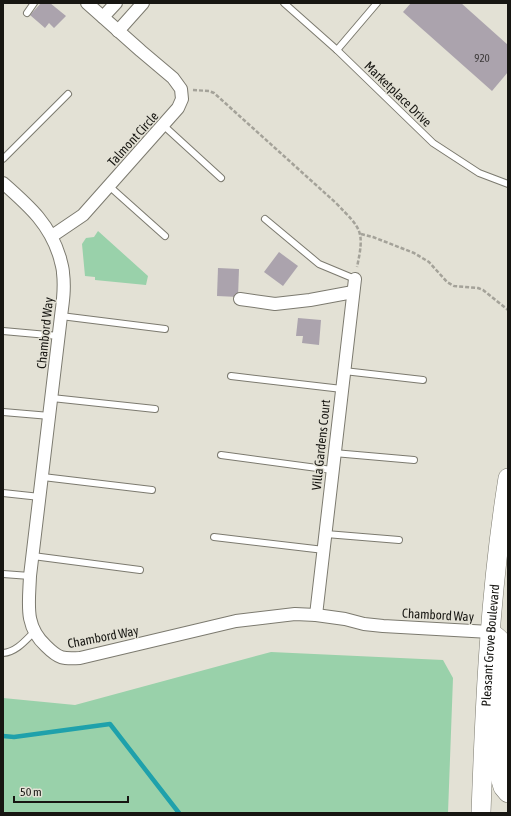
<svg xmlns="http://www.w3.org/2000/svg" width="511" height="816" font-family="'Asap Condensed',sans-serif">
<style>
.green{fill:#99d1aa}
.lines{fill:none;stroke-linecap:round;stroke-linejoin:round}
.stream{stroke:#1fa1ab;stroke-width:4.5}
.building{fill:#aba3ad}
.service-casing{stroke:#7c7a6f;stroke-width:8}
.minor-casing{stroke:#7c7a6f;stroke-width:14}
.primary-casing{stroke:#7c7a6f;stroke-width:20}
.path{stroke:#a4a299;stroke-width:2.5;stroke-dasharray:4 2;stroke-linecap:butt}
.service{stroke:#fff;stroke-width:6}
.minor{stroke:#fff;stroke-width:12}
.primary{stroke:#fff;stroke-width:19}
.labels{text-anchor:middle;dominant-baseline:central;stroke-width:3;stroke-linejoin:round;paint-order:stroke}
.number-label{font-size:11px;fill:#3c3939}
.street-label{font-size:13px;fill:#171612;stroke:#e3e1d5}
</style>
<rect width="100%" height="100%" fill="#e3e1d5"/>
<g class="green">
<path d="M98,231L148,276L146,285L95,280V277L85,276L82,244L86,238L94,237Z"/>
<path d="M271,652L443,660L453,678L448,813H3V698L75,705Z"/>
</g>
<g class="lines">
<path class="stream" d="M3,736L14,737L110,724L179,813"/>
</g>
<g class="building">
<path d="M41,3H50L66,16L54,28L49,23L45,28L30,15Z"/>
<path d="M411,3H461L508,45V72L492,91L403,12Z"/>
<path d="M279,252L298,266L283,286L264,272Z"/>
<path d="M218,268L239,269L238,297L217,296Z"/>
<path d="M298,318L321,320L319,345L302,343L303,336H296Z"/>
</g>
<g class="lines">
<g class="service-casing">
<g id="service">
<path d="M284,3L337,50L433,143L479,173L508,184"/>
<path d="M27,13L34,3"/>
<path d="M337,50L377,3"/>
<path d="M163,125L221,178"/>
<path d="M3,159L68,94"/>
<path d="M109,186L165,236"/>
<path d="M265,219L319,264L355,279"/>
<path d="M61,316L165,329"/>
<path d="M3,331L59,336"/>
<path d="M344,371L423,380"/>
<path d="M231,376L342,389"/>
<path d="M52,398L155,409"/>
<path d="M3,412L50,416"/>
<path d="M334,453L414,460"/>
<path d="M221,455L332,470"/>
<path d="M43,477L152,490"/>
<path d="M3,493L40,497"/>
<path d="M326,534L399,540"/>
<path d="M214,537L324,550"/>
<path d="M33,556L140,570"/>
<path d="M3,574L30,576"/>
<path d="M3,653C16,652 25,641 34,632"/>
</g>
</g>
<g class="minor-casing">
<g id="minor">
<path d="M103,17L116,3"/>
<path d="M118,31L143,3"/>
<path d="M3,183C29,206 50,224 60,258C61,263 63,268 63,273C65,288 63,302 61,316L30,576C29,604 24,626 46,646C59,659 63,659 80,658L236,621L295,614L316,615L345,619L364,624L383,626L490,632"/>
<path d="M52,236L83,215L178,108L182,99L181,89L173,78L141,51L87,3"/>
<path d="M240,299L275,304L310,300L353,292"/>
<path d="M316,615L355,279"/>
</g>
</g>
<g class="primary-casing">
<g id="primary">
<path d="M490,632C502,640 504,643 506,657L500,777L503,787L508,793"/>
<path id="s1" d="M481,813C485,700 490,590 508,478"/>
</g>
</g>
<g class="path">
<path d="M193,90L209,91L214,93L336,203C361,229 365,230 357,267"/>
<path d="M361,234L373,237L414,253L429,262L447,282L454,286L478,288L483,290L508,310"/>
</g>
<use href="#service" class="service"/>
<use href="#minor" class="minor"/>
<use href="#primary" class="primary"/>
</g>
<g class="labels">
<g class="number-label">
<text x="482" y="58">920</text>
</g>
<g class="street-label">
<text transform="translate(398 94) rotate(44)">Marketplace Drive</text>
<text transform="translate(133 139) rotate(-48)">Talmont Circle</text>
<text transform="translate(45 333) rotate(-84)">Chambord Way</text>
<text transform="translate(321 445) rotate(-84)">Villa Gardens Court</text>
<text transform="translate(438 615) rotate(3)">Chambord Way</text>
<text transform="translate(103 637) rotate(-11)">Chambord Way</text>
<text stroke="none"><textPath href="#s1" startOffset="168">Pleasant Grove Boulevard</textPath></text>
</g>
</g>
<rect width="511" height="816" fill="none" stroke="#171612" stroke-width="8"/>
<path d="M14 796v6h114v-6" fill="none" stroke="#171612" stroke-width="2"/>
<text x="20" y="796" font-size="12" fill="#171612" stroke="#e3e1d5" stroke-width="3" paint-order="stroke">50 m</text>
</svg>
